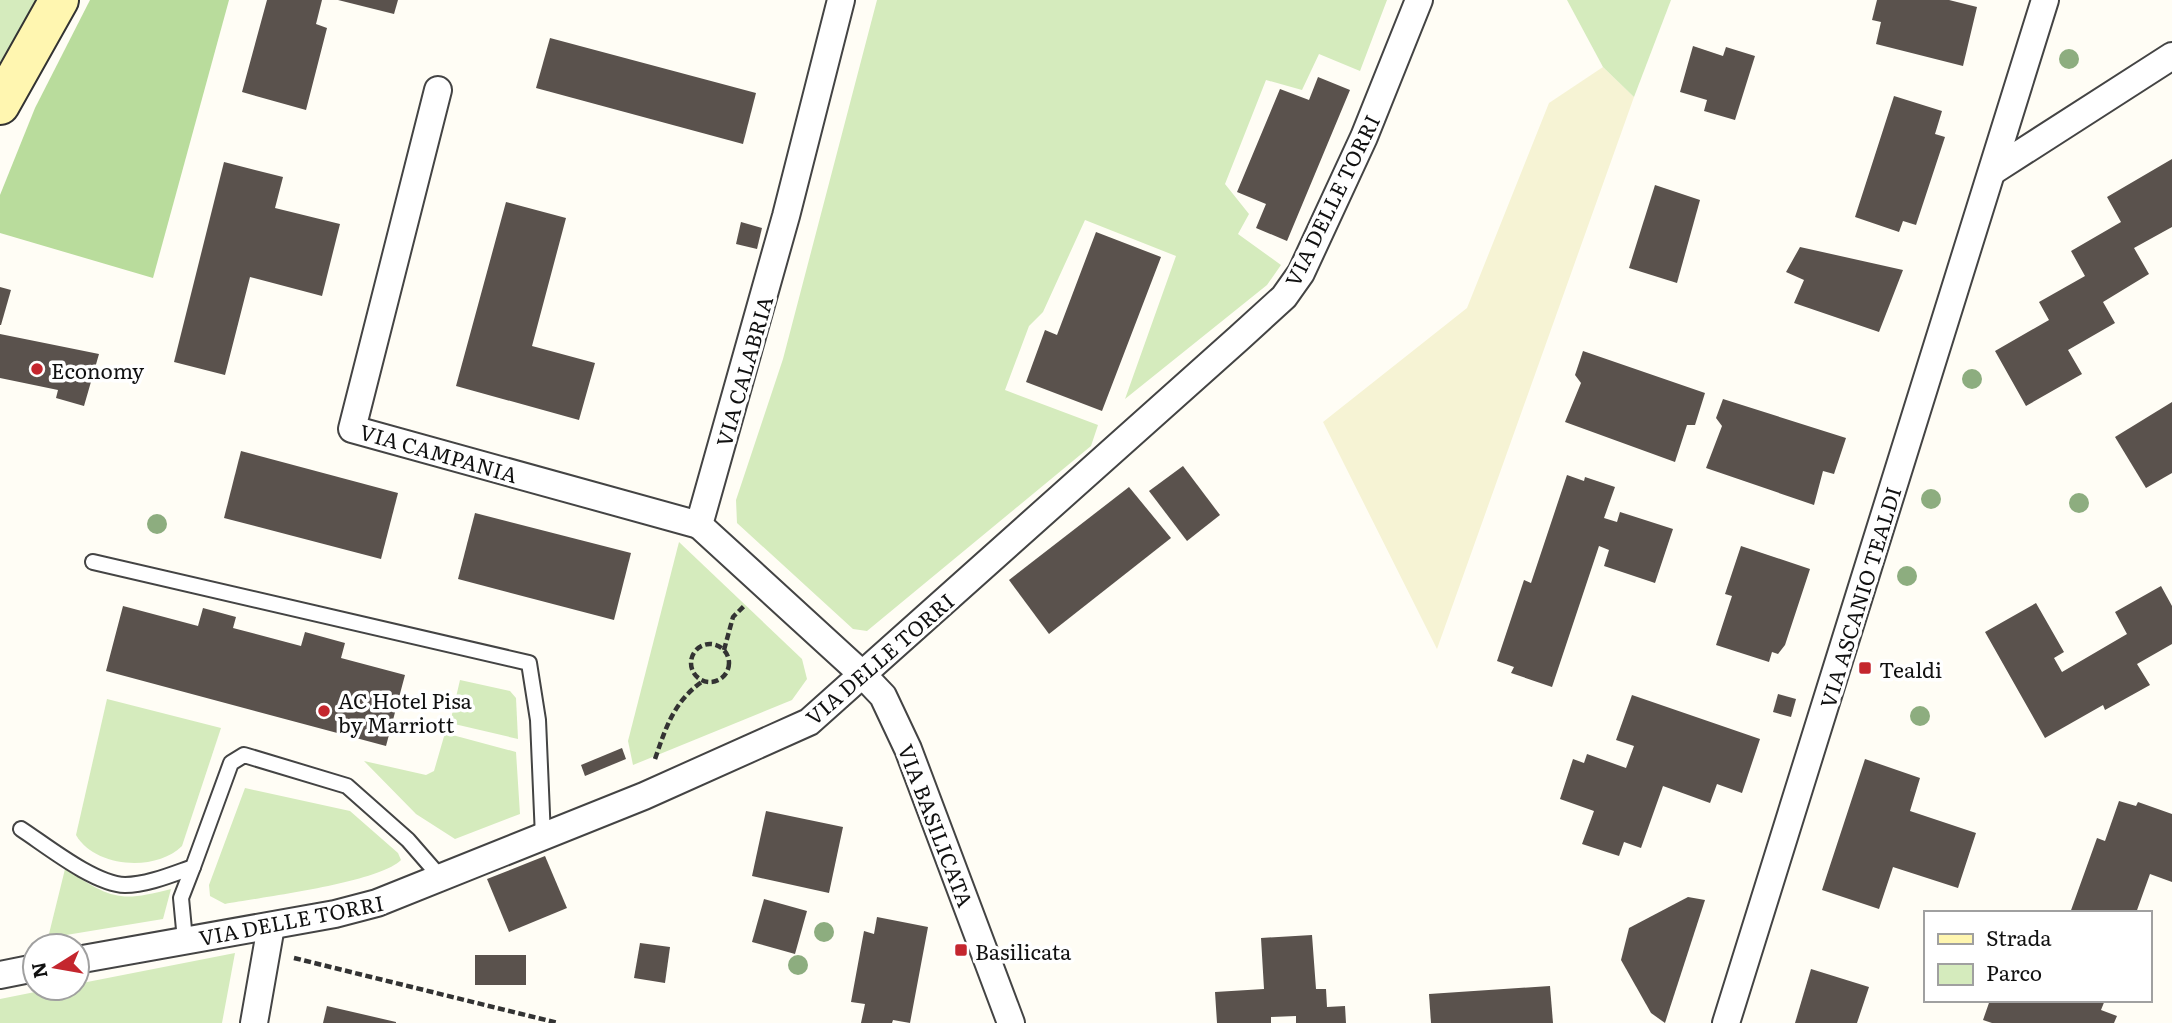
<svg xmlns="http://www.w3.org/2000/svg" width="2172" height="1023" font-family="Literata,serif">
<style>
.farmland{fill:#f6f3d4}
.green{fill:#d5ebbd}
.forest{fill:#b9dc9c}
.building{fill:#5a524d}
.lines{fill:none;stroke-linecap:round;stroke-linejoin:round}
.lane-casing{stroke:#444;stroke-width:18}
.street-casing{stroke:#444;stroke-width:30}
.secondary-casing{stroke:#333;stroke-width:42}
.path{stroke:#333;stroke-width:4.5;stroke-dasharray:7 3.5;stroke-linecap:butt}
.lane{stroke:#fff;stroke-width:14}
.street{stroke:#fff;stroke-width:26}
.secondary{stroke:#fff6b0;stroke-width:38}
.tree{fill:#8dad7f}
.poi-dot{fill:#c4262e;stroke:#fff;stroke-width:2.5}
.labels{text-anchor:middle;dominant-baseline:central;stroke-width:7;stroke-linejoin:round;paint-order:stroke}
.street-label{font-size:21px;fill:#111;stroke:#fff}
.poi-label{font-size:21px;fill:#111;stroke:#fff;text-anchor:start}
</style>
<rect width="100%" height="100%" fill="#fffdf5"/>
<path class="farmland" d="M1603,67L1634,97L1437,649L1323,422L1467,308L1549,103Z"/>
<g class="green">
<path d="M0,0H38L0,69Z"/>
<path d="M877,0H1387L1360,71L1319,54L1302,90L1266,80L1225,184L1249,214L1238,234L1281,265L1267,285L1125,399L1176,256L1085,220L1043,312L1029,326L1005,390L1098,425L1091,446L867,631L853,629L737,523L736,500L783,359Z"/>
<path d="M1567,0H1671L1634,97L1603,67Z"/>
<path d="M679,542L802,659L807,679L792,700L633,765L628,741Z"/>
<path d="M460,680L510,691L516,698L518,739L450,723Z"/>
<path d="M107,699L221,728L182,846C156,872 95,868 76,835Z"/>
<path d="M445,733L516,752L520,814L455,839L416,814L364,761L426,775L434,771Z"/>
<path d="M245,788L350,811L398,853L401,860C378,883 262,897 225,904L210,896L209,885Z"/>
<path d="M65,869C111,898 118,903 171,889L163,919L48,938Z"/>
<path d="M235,953L222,1023H0V999L55,988H77V984Z"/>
</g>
<path class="forest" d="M90,0H229L153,278L0,233V195L35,108Z"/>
<g class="building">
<path d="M267,0H322L316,24L327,28L306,110L242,92Z"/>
<path d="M338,0H398L394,14Z"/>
<path d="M1877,0H1949L1977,7L1963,66L1876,44L1881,22L1872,20Z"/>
<path d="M550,38L756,93L743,144L536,88Z"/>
<path d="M1693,46L1723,56L1726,47L1755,56L1735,120L1704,111L1707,100L1680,92Z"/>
<path d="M1318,77L1350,90L1287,241L1256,228L1266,204L1237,192L1280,89L1309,100Z"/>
<path d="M1894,96L1942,111L1935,134L1945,137L1916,225L1903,221L1899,232L1855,217Z"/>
<path d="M2172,159V227L2134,248L2149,274L2103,302L2115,323L2068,350L2082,374L2026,406L1995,351L2049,320L2039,302L2085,276L2071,251L2121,222L2107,197Z"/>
<path d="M224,162L283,177L275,208L340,224L322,296L250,277L225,375L174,362Z"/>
<path d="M1655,185L1700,200L1677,283L1629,268Z"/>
<path d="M506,202L566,218L532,346L595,363L579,420L456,386Z"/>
<path d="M741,222L762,228L757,249L736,244Z"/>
<path d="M1096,232L1161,257L1102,411L1026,382L1045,330L1057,335Z"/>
<path d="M1800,247L1903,270L1879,332L1794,303L1804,280L1786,272Z"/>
<path d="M0,287L11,290L1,325H0Z"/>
<path d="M0,334L99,354L84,406L56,398L58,390L0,378Z"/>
<path d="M1583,351L1705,393L1695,425H1687L1675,462L1565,422L1581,383L1575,375Z"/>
<path d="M1723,399L1846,438L1834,474L1823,471L1814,505L1706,468L1722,426L1716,418Z"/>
<path d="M2172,402V473L2146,488L2115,437Z"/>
<path d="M241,451L398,493L381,559L224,518Z"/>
<path d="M1183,466L1220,515L1187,541L1149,491Z"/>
<path d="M1567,475L1584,481L1585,477L1615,487L1604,518L1617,522L1620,512L1673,529L1655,583L1604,566L1609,550L1599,546L1552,687L1511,673L1514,667L1497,661L1524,580L1531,583Z"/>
<path d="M1129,487L1171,538L1049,634L1009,580Z"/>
<path d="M475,513L631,553L614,620L458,579Z"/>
<path d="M1741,546L1810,569L1785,645L1778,654L1772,652L1769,662L1716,645L1732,596L1725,594Z"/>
<path d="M2161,586L2172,606V644L2137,664L2150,685L2105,710L2103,705L2045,738L1985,632L2036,603L2064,652L2054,658L2062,672L2127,634L2115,612Z"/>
<path d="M123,606L198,626L203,608L236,617L233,628L301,646L305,632L345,643L341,658L405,675L386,746L106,671Z"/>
<path d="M1778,694L1796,699L1791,717L1773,712Z"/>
<path d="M1632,695L1760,739L1742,793L1717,784L1710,803L1663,786L1641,848L1624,842L1619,856L1582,844L1594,811L1560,799L1573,759L1584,763L1587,754L1626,768L1634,746L1616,740Z"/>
<path d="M622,748L626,759L585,776L581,765Z"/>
<path d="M1865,759L1920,778L1910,811L1976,833L1958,888L1893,867L1879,909L1822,890Z"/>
<path d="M2119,801L2136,806L2138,802L2172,814V882L2150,874L2136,913H2070L2097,838L2105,841Z"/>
<path d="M766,811L843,827L829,893L752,876Z"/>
<path d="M545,856L567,908L509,932L487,879Z"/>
<path d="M1688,897L1705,900L1665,1023L1651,1013L1621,960L1629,928Z"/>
<path d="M764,899L807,911L795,954L752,942Z"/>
<path d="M877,917L928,927L910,1023L893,1020L892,1023H861L865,1004L851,1002L864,931L874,934Z"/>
<path d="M1312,935L1316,989H1326L1327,1007L1345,1006L1346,1023H1296V1016L1271,1017V1023H1217L1215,992L1264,989L1261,938Z"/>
<path d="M640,943L670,947L665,983L634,978Z"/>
<rect x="475" y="955" width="51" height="30"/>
<path d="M1811,969L1869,987L1857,1023H1795Z"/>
<path d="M1550,986L1553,1023H1431L1429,994Z"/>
<path d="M1990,1000H2105L2101,1010L2117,1016L2114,1023H1992L1983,1020Z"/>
<path d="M327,1006L396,1022V1023H323Z"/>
</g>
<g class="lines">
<g class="lane-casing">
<g id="lane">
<path d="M93,562L529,663L538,720L543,837"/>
<path d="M21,829C47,846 94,884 125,885C147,885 173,874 193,867L231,763L244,755L347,786L408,840L442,879"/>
<path d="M185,940L181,898L193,867"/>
</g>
</g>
<g class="street-casing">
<g id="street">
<path d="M841,0L786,216L699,525L863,675L883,696L908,749L1011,1023"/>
<path d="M438,90L352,429L699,525"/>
<path d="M1993,171L2172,56"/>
<path d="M77,960L335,914L377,903L644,796L809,722L1239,338L1284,297L1301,273L1364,137L1419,0"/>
<path d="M0,975L35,968"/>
<path d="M254,1023L271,926"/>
<path d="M1726,1023L2045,0"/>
</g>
</g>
<g class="secondary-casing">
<path id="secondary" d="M0,105L59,0"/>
</g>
<g class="path">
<circle cx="710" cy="663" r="19"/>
<path d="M724,650L733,617L744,606"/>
<path d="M655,759C666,727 674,701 703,681"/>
<path d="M294,958L558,1023"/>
</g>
<use href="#lane" class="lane"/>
<use href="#street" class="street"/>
<use href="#secondary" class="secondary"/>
</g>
<g class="tree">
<circle cx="2069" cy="59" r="10"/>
<circle cx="1972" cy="379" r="10"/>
<circle cx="1931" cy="499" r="10"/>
<circle cx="2079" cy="503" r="10"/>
<circle cx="157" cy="524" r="10"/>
<circle cx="1907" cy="576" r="10"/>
<circle cx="1920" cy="716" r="10"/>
<circle cx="824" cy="932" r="10"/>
<circle cx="798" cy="965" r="10"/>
</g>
<g class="poi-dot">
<circle cx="37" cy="369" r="7"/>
<rect x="1858" y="661" width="14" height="14" rx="3.5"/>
<circle cx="324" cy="711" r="7"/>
<rect x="954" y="943" width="14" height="14" rx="3.5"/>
</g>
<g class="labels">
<g class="street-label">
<text transform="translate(1331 200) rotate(-64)">VIA DELLE TORRI</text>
<text transform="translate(743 371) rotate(-74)">VIA CALABRIA</text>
<text transform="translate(439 452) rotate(16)">VIA CAMPANIA</text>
<text transform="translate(1859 597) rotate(-73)">VIA ASCANIO TEALDI</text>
<text transform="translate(879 658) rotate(-41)">VIA DELLE TORRI</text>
<text transform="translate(937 825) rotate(69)">VIA BASILICATA</text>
<text transform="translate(291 919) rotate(-11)">VIA DELLE TORRI</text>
</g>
<g class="poi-label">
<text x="51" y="369">Economy</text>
<text x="1879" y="668">Tealdi</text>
<text x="338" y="699">AC Hotel Pisa<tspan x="338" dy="24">by Marriott</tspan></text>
<text x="975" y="950">Basilicata</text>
</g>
</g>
<rect x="1924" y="911" width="228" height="91" fill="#ffffff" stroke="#a0a0a0" stroke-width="2"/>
<rect x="1938" y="934" width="35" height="10" fill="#fff6b0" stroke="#a0a0a0" stroke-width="2"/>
<text x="1986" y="946" font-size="21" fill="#111111">Strada</text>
<rect x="1938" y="964" width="35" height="21" fill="#d5ebbd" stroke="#a0a0a0" stroke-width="2"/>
<text x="1986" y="981" font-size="21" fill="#111111">Parco</text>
<g transform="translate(56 967) rotate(259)"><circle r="33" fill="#ffffff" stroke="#a0a0a0" stroke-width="2"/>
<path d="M0-5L12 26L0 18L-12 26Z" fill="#c4262e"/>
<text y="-10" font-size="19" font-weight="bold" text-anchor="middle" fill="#111111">N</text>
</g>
</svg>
